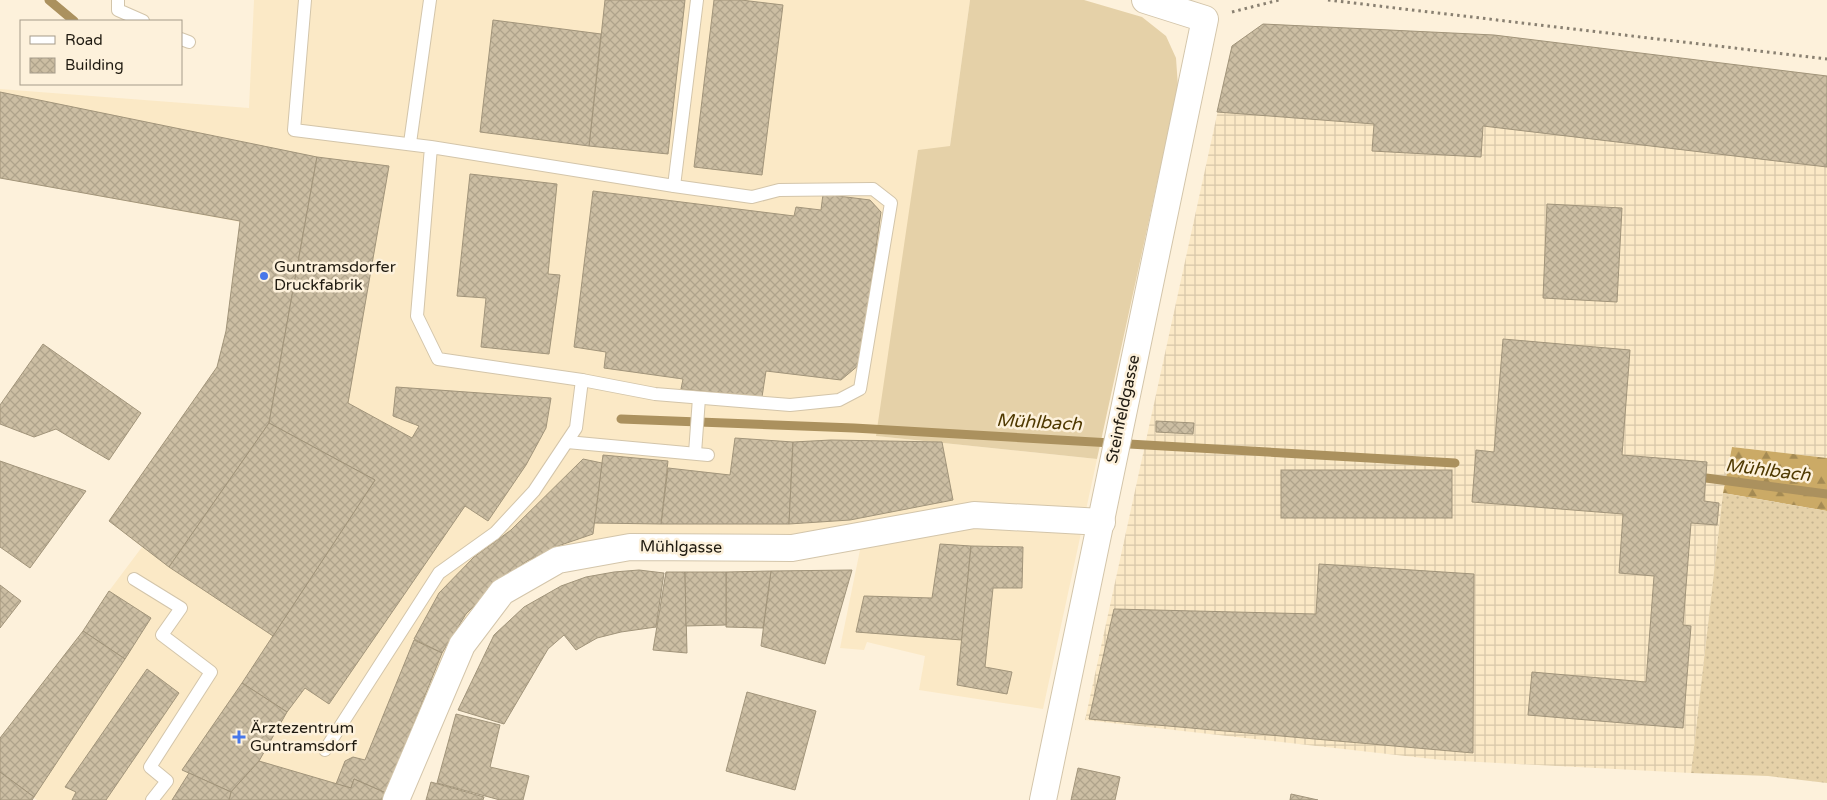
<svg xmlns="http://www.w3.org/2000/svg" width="1827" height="800" font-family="'Varela Round',sans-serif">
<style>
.built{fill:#fbe9c6}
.industrial{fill:url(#industrial-grid)}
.grass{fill:#e5d1a8}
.forest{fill:url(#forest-firs)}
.garden{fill:url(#garden-dots)}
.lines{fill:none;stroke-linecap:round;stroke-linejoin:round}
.stream{stroke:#ab915e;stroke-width:9}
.building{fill:url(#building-cross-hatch);stroke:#a1947a}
.service-casing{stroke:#d3c5aa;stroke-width:14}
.minor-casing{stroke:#d3c5aa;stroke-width:28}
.path{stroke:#898071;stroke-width:3;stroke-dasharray:2.5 4;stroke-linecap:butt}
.service{stroke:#fff;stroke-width:12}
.minor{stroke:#fff;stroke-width:26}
.poi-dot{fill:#4877e9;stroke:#fdf1db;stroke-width:2}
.labels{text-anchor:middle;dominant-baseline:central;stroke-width:5;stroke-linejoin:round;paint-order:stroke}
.poi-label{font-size:16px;fill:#201b11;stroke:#fdf1db;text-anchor:start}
.street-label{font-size:16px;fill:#201b11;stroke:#fdf1db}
.water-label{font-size:18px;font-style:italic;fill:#4f3900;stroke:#fdf1db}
</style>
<defs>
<pattern id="industrial-grid" width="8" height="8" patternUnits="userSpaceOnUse" patternTransform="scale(1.25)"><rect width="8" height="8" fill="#fbe9c6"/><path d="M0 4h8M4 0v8" fill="none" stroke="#d7c7a9"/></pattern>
<pattern id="forest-firs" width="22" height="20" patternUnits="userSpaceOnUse" patternTransform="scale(1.25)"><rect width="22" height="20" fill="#cbaa66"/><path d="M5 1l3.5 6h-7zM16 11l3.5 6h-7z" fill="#a48a53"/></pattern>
<pattern id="garden-dots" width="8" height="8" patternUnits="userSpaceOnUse" patternTransform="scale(1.25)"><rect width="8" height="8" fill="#e5d1a8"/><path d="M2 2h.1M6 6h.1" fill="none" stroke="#c4b390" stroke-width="1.8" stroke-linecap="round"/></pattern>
<pattern id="building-cross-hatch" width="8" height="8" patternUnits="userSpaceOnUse" patternTransform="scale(1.25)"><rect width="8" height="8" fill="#ccbea3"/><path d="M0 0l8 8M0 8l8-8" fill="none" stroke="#afa38b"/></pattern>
</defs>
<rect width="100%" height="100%" fill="#fdf1db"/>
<path class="built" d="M254,0H970L950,146L876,436L1097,459L1043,709L919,690L925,656L867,642L864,650L840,648L861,545L630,547L502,592L396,800H37L0,772V738L83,631L109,591L142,547L109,521L217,367L226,331L240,222L0,178V89L249,108Z"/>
<path class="industrial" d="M1263,24L1494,35L1827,76V458L1732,447L1723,493L1691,773L1441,760L1085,720L1232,46Z"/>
<path class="grass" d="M970,0H1084L1142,17L1166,36L1176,58L1178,87L1097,459L876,436L918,150L950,146Z"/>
<path class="forest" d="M1732,447L1827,458V511L1723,493Z"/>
<path class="garden" d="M1723,493L1827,511V783L1768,776L1691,773Z"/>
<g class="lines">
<g class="stream">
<path d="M49,0L74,21"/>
<path d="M621,419L854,428L1455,463"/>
<path d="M1706,478L1827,494"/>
</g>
</g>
<g class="building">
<path d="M605,0H685L668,154L589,146Z"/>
<path d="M714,0H741L783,5L762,175L694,167Z"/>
<path d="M493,20L601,34L589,146L480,132Z"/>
<path d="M1263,24L1494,35L1827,76V167L1483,126L1481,157L1372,151L1374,124L1217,112L1232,46Z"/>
<path d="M0,92L317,157L269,423L169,567L109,521L217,367L226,331L240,221L0,178Z"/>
<path d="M317,157L389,166L348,403L412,438L419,426L393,416L396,387L551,398L546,428L526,465L488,521L465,506L329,704L305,688L287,712L242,683L375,480L269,423Z"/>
<path d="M470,174L557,184L548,274L560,275L549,354L481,347L486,298L457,296Z"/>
<path d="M593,191L794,216L796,207L821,210L823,194L870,200L881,212L860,364L841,380L766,371L762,397L681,389L683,379L604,368L606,352L574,347Z"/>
<path d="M1547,204L1622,208L1617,302L1543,298Z"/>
<path d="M1503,339L1630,350L1622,455L1707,462L1704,501L1719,503L1717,525L1691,523L1683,625L1691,626L1683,728L1528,715L1532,672L1646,682L1654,576L1619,573L1623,514L1472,502L1476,450L1494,452Z"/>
<path d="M43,344L141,413L109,460L56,429L34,437L0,424V405Z"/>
<path d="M1156,421L1194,423L1193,434L1156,432Z"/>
<path d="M269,423L375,480L273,636L169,567Z"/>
<path d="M735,438L793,442L789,524H661L668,468L730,475Z"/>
<path d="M831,440L942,442L953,500L850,520L789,524L793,442Z"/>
<path d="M603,455L668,461L661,524L594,523Z"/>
<path d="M583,459L602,463L593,534L558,546L527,561L500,580L466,614L442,653L414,639L439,593L474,557L511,530Z"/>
<path d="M0,461L86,491L30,568L0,547Z"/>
<rect x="1281" y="470" width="171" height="48"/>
<path d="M940,544L971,546L962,640L856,632L864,596L932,598Z"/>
<path d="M971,546L1023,547L1022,588H993L985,667L1012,672L1007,694L957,685Z"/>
<path d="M1319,564L1474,574L1473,753L1089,719L1114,609L1316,614Z"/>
<path d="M639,570L664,573L656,627L621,632L597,638L576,650L564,635L548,649L504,724L458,710L494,635L524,607L561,586L586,577L614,572Z"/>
<path d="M852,570L825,664L761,646L771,571Z"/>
<path d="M771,571L763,628L726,627V572Z"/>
<path d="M666,572H685L687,653L653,650Z"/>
<path d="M685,572H726V625L686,626Z"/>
<path d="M0,585L21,601L0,628Z"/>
<path d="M109,591L151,618L125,659L83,631Z"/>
<path d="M83,631L125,659L34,797L0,772V738Z"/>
<path d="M414,640L442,653L386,793L354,779L351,788L336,784L345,761L353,757L365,760Z"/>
<path d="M147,669L179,693L106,800H72L76,792L65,787Z"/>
<path d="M242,683L287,712L259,761L231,792L182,770Z"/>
<path d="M747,692L816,711L795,790L726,771Z"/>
<path d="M456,714L500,725L490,767L529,776L523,800H500L437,783Z"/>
<path d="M259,761L351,788L354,779L386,793L383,800H229L231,792Z"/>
<path d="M1078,768L1120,777L1115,800H1071Z"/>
<path d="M0,772L34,797L32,800H0Z"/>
<path d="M189,773L231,792L229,800H172Z"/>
<path d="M431,782L484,797L483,800H426Z"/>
<path d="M1291,794L1318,800H1290Z"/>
</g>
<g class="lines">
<g class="service-casing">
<g id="service">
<path d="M118,0V10L143,21"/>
<path d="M305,0L294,130L431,147L674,186L752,197L779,190L873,189L891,203L860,389L839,400L790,405L655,394L582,380L438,359L417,316L431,147"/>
<path d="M181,39L189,42"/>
<path d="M410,143L430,0"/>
<path d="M674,186L697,0"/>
<path d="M567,442L708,455"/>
<path d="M695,453L699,398"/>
<path d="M134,579L181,608L162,635L211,672L150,767L167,781L152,800"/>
<path d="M325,750L439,573L495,533L534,491L576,428L582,380"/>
</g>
</g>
<g class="minor-casing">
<g id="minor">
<path d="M396,800L462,645L502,592L558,560L630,547L792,548L974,515L1102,522"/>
<path d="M1043,800L1205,19L1145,0"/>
</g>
</g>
<g class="path">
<path d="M1328,0L1827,59"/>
<path d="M1232,12L1279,0"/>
</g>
<use href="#service" class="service"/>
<use href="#minor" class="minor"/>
</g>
<g class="poi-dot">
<circle cx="264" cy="276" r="5"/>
<path d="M236.5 729.5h5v5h5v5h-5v5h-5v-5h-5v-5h5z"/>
</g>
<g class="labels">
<g class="poi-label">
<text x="274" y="267">Guntramsdorfer<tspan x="274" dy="18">Druckfabrik</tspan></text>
<text x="250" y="728">Ärztezentrum<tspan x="250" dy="18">Guntramsdorf</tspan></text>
</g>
<g class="street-label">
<text transform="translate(1123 409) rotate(-78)">Steinfeldgasse</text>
<text transform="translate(681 547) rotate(1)">Mühlgasse</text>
</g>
<g class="water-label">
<text transform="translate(1039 422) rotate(3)">Mühlbach</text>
<text transform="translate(1768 470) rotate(7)">Mühlbach</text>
</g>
</g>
<rect x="20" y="20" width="162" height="65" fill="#fdf1db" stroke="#a59b8a"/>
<rect x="30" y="36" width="25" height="8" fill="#ffffff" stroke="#a59b8a"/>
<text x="65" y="45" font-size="15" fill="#201b11">Road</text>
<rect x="30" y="58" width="25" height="15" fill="url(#building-cross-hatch)" stroke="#a59b8a"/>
<text x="65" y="70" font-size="15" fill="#201b11">Building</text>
</svg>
